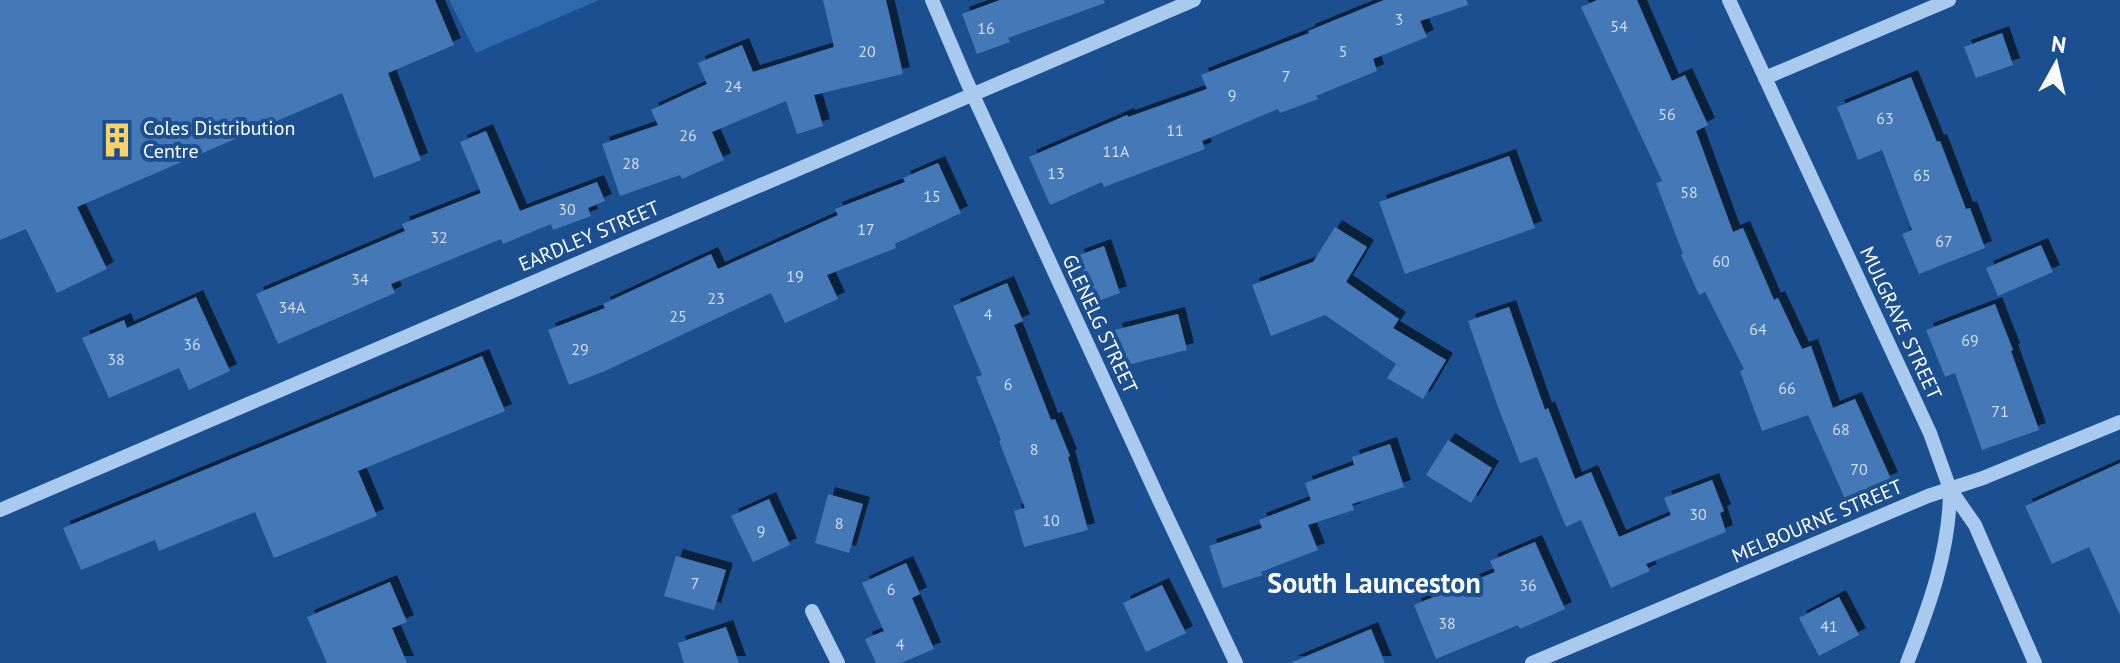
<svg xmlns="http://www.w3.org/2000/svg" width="2120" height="663" font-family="'PT Sans',sans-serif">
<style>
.green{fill:#2e69ad}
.building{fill:#4478b7;filter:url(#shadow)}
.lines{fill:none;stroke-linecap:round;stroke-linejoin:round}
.minor{stroke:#a9c9ee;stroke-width:14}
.labels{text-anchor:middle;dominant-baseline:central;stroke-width:8;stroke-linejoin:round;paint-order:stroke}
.number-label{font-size:16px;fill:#d0dded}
.poi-label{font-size:20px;fill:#fff;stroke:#1b4f8f;text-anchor:start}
.street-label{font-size:20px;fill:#fff;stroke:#1b4f8f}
.district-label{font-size:28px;font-weight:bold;fill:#fff;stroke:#1b4f8f}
</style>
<defs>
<filter id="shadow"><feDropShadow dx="7" dy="-7" stdDeviation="0" flood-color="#0009"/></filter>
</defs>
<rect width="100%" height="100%" fill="#1b4f8f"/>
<path class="green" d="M449,0H599L476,53Z"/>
<g class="building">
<path d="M0,0H435L454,45L388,73L421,160L374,178L342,93L77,207L107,269L57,293L26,229L0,240Z"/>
<path d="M823,0H886L903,74L814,95L823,126L797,134L786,101L712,132L724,160L682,179L680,175L620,196L602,144L658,125L651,110L707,84L698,63L742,45L753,72L834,47Z"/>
<path d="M1000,0H1104L1105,3L1008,38L1010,42L977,54L962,14Z"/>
<path d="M1384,0H1467L1468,5L1420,21L1427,37L1373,59L1377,71L1316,96L1318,99L1280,113L1278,109L1202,141L1205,149L1104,187L1102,182L1050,205L1029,157L1127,115L1128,117L1207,89L1201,75L1309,33L1308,31Z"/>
<path d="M1597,0H1637L1672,81L1685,75L1708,125L1696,131L1733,232L1743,228L1774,300L1778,298L1802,349L1811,346L1833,408L1855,399L1891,479L1845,499L1808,415L1762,431L1740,371L1744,369L1705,292L1699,295L1681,255L1683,254L1656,183L1662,181L1581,7Z"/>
<path d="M2002,33L2013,65L1976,78L1964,47Z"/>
<path d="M1911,77L1937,142L1940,141L1966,209L1970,208L1985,248L1919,274L1902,234L1912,230L1882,150L1858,160L1837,107Z"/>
<path d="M486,131L520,211L597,182L605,201L588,208L591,216L553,230L551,224L503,244L501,239L391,284L395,293L278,344L256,294L405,231L402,224L481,193L460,142Z"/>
<path d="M1509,156L1535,228L1405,274L1379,202Z"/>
<path d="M938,163L961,213L895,244L896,248L827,275L838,299L785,323L771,293L605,371L569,385L548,330L605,308L603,304L711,254L718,269L838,215L835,209L905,182L903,178Z"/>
<path d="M1335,227L1367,247L1346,282L1399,319L1393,328L1446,360L1423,399L1387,378L1396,364L1325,315L1271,336L1252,285L1313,262Z"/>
<path d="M2041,245L2053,272L1998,296L1986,268Z"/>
<path d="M1104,246L1120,293L1093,303L1077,256Z"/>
<path d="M1007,283L1023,321L1014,325L1051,420L1055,419L1070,456L1068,457L1088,530L1024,547L1014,511L1025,508L999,441L1001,440L976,377L982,375L953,306Z"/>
<path d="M196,297L230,371L189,390L179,368L109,398L82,338L124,320L127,328Z"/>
<path d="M1995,304L2013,350L2011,351L2039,430L1982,450L1955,373L1945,377L1926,330Z"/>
<path d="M1509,307L1545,410L1548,408L1575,479L1591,472L1619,537L1671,515L1664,498L1712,480L1724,511L1720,513L1726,532L1646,564L1650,571L1611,588L1581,520L1566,527L1537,457L1520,463L1498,407L1468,321Z"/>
<path d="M1178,314L1187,350L1124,366L1115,330Z"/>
<path d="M482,356L505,411L358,471L377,516L274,558L255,512L159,551L155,540L81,570L63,528Z"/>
<path d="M1448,440L1492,468L1471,503L1426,475Z"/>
<path d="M1390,444L1404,487L1352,504L1354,510L1308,525L1318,550L1261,572L1263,575L1223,588L1209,546L1262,528L1259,520L1311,500L1305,483L1354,465L1352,457Z"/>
<path d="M2120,463V615L2089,547L2052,564L2025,506Z"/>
<path d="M828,494L863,504L849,553L815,543Z"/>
<path d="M769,499L790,545L753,562L731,516Z"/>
<path d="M1535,542L1565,609L1520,629L1518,625L1436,659L1414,605L1495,572L1490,561Z"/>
<path d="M676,556L726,570L714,610L664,596Z"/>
<path d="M906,563L920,594L912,598L934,649L901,663H876L865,639L884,631L862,583Z"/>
<path d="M390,582L407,622L392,628L407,663H327L307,617Z"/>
<path d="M1162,585L1186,633L1146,652L1123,603Z"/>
<path d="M1839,597L1859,635L1819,656L1799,618Z"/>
<path d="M726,627L739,663H684L678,643Z"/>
<path d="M1371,629L1385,663H1290Z"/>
</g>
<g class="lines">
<g class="minor">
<path d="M932,0L967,82L1161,504L1236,663"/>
<path d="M1729,0L1930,433L1950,489L1975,525L2035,663"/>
<path d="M1765,78L1949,0"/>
<path d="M0,510L1194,0"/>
<path d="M812,611L838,663"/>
<path d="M1532,663L1928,496L1983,478L2120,422"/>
<path d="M1907,663C1929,607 1950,550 1950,489"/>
</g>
</g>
<defs>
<g id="building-bare" transform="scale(2.76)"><path d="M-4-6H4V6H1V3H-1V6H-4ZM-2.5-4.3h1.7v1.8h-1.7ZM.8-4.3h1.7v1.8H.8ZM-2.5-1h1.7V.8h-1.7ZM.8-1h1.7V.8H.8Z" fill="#ffd166" stroke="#1b4f8f" stroke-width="2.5" paint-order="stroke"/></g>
</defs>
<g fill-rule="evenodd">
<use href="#building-bare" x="117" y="140"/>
</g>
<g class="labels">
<g class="number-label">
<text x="1399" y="19">3</text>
<text x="1619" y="26">54</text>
<text x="986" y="28">16</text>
<text x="867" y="51">20</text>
<text x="1343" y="51">5</text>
<text x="1286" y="76">7</text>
<text x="733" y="86">24</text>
<text x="1232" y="95">9</text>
<text x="1667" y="114">56</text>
<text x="1885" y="118">63</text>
<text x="1175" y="130">11</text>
<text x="688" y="135">26</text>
<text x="1116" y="151">11A</text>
<text x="631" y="163">28</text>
<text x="1056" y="173">13</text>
<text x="1922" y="175">65</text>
<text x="1689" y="192">58</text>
<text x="932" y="196">15</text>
<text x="567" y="209">30</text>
<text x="866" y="229">17</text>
<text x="439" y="237">32</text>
<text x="1944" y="241">67</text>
<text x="1721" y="261">60</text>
<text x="795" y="276">19</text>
<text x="360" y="279">34</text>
<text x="716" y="298">23</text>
<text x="292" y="307">34A</text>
<text x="988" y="314">4</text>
<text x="678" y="316">25</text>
<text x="1758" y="329">64</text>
<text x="1970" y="340">69</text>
<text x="192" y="344">36</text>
<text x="580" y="349">29</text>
<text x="116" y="359">38</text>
<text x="1008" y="384">6</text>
<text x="1787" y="388">66</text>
<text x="2000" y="411">71</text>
<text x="1841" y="429">68</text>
<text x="1034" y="449">8</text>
<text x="1859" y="469">70</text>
<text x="1698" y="514">30</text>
<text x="1051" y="520">10</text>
<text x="839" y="523">8</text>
<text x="761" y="531">9</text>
<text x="695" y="583">7</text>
<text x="1528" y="585">36</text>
<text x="891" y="589">6</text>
<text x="1447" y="623">38</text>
<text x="1829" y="626">41</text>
<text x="900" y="644">4</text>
</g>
<g class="poi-label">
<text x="143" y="128">Coles Distribution<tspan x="143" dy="23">Centre</tspan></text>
</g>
<g class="street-label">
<text transform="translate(589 236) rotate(-23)">EARDLEY STREET</text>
<text transform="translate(1901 323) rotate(65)">MULGRAVE STREET</text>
<text transform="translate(1100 324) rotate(65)">GLENELG STREET</text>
<text transform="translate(1817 521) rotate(-23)">MELBOURNE STREET</text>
</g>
<g class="district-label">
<text x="1374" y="582">South Launceston</text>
</g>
</g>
<g transform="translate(2056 64) rotate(8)" stroke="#1b4f8f" stroke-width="6" paint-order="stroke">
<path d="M0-6L14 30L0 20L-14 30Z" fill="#ffffff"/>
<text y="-12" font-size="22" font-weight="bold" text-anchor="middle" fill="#ffffff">N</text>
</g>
</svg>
